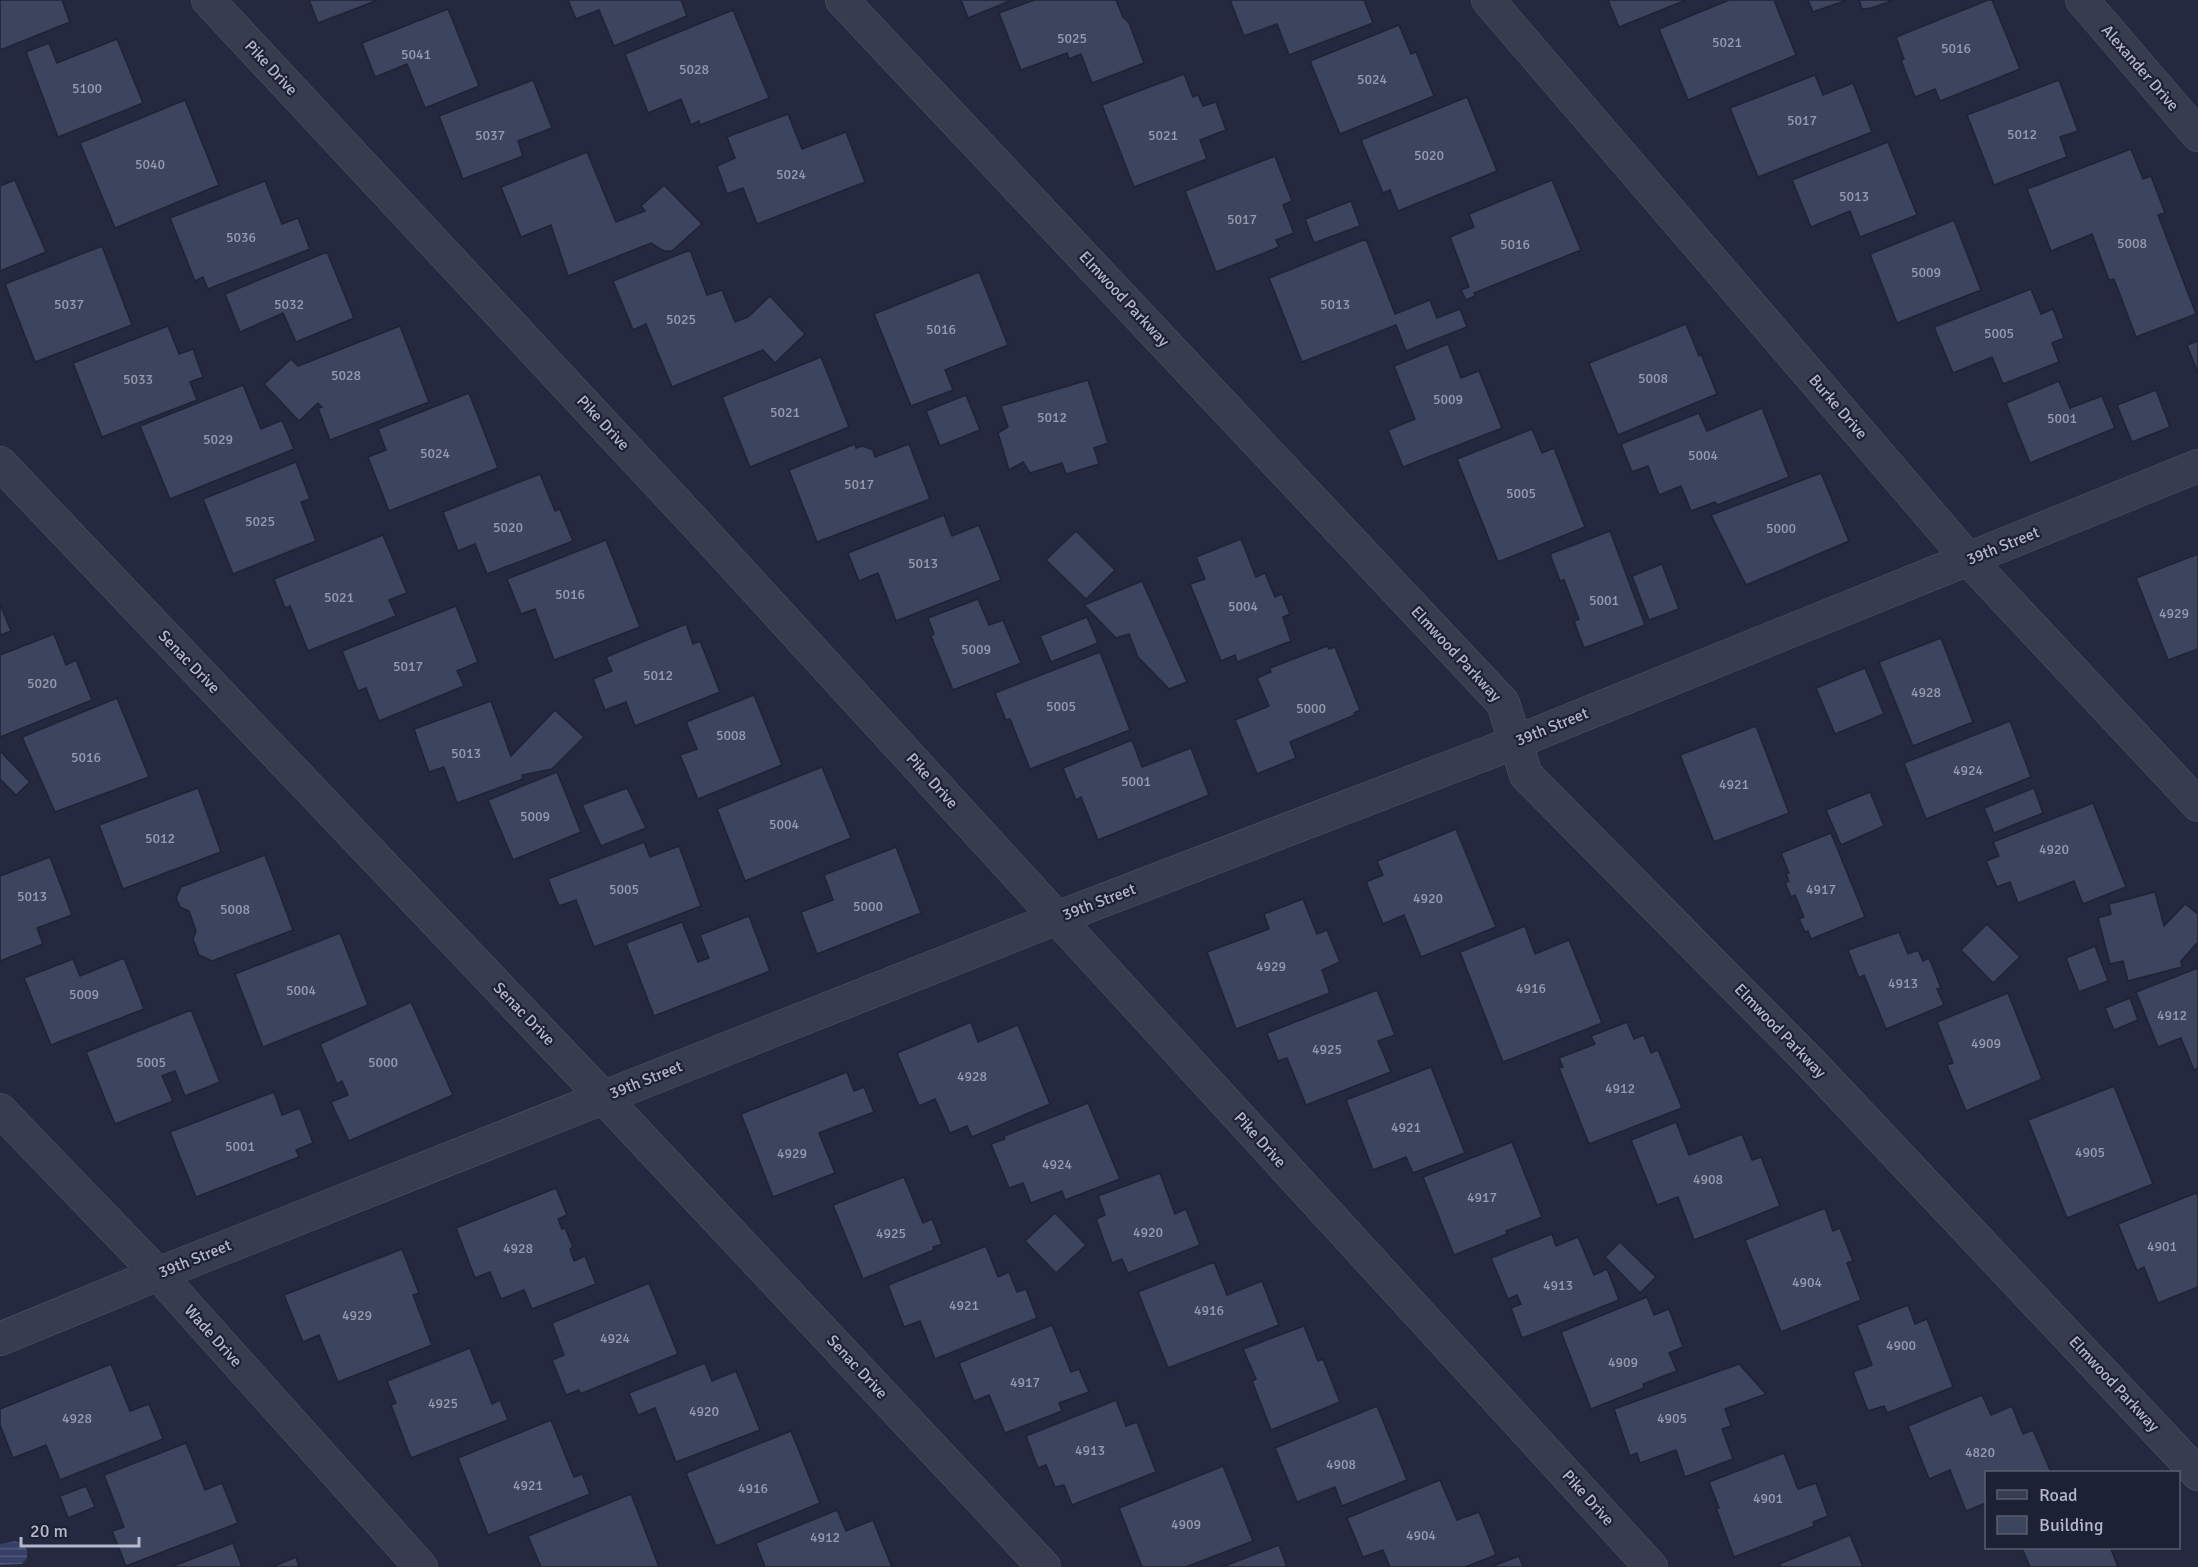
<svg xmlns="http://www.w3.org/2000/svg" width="2198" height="1567" font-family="Signika,sans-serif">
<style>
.water{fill:url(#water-rules)}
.building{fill:#3d445d;stroke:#1f2336;stroke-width:1.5}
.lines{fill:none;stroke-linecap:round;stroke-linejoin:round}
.street-casing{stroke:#505467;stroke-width:34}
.street{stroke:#383c4f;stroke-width:33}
.labels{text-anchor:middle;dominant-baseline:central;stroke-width:4.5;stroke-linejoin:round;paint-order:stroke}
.number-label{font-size:14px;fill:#969baf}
.street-label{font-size:16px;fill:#b4b8ca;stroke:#1d2134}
</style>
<defs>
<pattern id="water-rules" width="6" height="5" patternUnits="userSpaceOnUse" patternTransform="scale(1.5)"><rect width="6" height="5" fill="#374167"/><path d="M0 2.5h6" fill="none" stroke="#525a7b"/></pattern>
</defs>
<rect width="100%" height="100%" fill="#24293f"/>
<path class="water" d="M15,1541L22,1543L27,1550V1558L22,1564L0,1565V1544Z"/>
<g class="building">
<path d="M0,0H62L70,22L0,50Z"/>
<path d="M309,0H378L318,23Z"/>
<path d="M568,0H681L687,16L614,46L599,10L576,19Z"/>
<path d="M961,0H1012L968,18Z"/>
<path d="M1034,0H1116L1123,17L1129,23L1144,63L1092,83L1081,54L1069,59L1067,53L1021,70L999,13Z"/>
<path d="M1230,0H1364L1373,23L1289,55L1277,24L1244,36Z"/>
<path d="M1608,0H1686L1619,27Z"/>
<path d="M1729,0H1774L1796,55L1688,100L1659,29Z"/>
<path d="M1808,0H1847L1813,12Z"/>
<path d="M1859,0H1894L1871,8L1862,9Z"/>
<path d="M1988,0H1992L2020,69L1940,101L1935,89L1915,97L1901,60L1904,59L1896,37Z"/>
<path d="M448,9L479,86L425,108L407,64L375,77L362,43Z"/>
<path d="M733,10L769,98L700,125L699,121L691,125L681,99L648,113L625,54Z"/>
<path d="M1399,25L1411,54L1416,52L1434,96L1340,134L1310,61Z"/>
<path d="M117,39L143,103L58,137L26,52L49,43L57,63Z"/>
<path d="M1184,74L1193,97L1198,95L1203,106L1216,102L1226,130L1200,140L1207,159L1134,187L1102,105Z"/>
<path d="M1815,75L1823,95L1853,83L1872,132L1758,177L1730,108Z"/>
<path d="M533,80L552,128L518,141L523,156L463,179L439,116Z"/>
<path d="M2059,80L2078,131L2060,137L2067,157L1994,185L1967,115Z"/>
<path d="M1467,97L1497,171L1398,211L1390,190L1383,193L1361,140Z"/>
<path d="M185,100L219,185L115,228L80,143Z"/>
<path d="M788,114L802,149L846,132L865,182L757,224L743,188L727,194L717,166L735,158L727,137Z"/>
<path d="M1888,142L1917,215L1860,237L1850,211L1811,227L1792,180Z"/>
<path d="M2131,149L2143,179L2151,176L2165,213L2158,215L2196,314L2136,337L2114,279L2109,280L2092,234L2051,251L2027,189Z"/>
<path d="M587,152L616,222L645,211L641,206L664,185L702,224L672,251H664L651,243L568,276L551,225L521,237L501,187Z"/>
<path d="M1275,156L1292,201L1283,205L1294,233L1276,240L1279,247L1216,272L1185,191Z"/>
<path d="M15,180L46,252L0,271V186Z"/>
<path d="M1552,180L1581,250L1474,293L1475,296L1466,300L1461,290L1469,287L1450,237L1474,227L1469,214Z"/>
<path d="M265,181L282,224L298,218L310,249L208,289L203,277L195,281L170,218Z"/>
<path d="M1351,201L1360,226L1314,243L1305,219Z"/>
<path d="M1954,220L1981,290L1897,323L1870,254Z"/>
<path d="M1366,239L1395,314L1430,300L1437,318L1460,309L1467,327L1406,351L1396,325L1302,362L1269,278Z"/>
<path d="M102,246L132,325L35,362L5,284Z"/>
<path d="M690,250L707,295L722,290L735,322L748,317L770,296L805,334L775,363L763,350L672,387L646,324L633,330L613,281Z"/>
<path d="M327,252L354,318L296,342L283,313L240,332L225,294Z"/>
<path d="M979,272L1008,345L945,370L953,390L911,406L874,314Z"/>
<path d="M2031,289L2041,314L2053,309L2064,338L2052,343L2059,362L2003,384L1992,357L1953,373L1934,327Z"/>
<path d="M1686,324L1699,356L1701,354L1717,394L1618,435L1589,363Z"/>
<path d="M168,326L179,354L193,349L203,377L190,382L197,400L102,437L73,363Z"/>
<path d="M400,326L429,402L330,440L318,408L322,407L318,403L299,421L264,384L291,359L298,366Z"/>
<path d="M2198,341V373L2187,345Z"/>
<path d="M1448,344L1461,378L1479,371L1502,428L1403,467L1388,430L1415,419L1394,366Z"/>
<path d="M821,357L849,427L750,467L722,397Z"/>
<path d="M1088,380L1108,443L1094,448L1099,464L1066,474L1062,463L1030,473L1023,462L1009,470L998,433L1008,427L1001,406Z"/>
<path d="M2059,381L2070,408L2102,396L2115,428L2030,463L2006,403Z"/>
<path d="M243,385L261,429L282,420L294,449L170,499L140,426Z"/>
<path d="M2156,390L2170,427L2132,442L2117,405Z"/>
<path d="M469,393L498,468L389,511L368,457L386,450L378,429Z"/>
<path d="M966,395L980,430L940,446L926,411Z"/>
<path d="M1762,408L1789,477L1717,505L1715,502L1691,511L1681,486L1659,495L1648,466L1632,472L1621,444L1699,413L1707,431Z"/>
<path d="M1532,429L1542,453L1554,448L1585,527L1498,562L1457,459Z"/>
<path d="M855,444L856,448L863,446L873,450L875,457L909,444L930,499L817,542L789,470Z"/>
<path d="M296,462L310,499L301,502L316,541L233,574L203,499Z"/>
<path d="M1821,473L1849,541L1746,585L1711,515Z"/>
<path d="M540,474L555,511L560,509L573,541L487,574L475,544L458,551L443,512Z"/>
<path d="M944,515L952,536L979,525L1001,580L896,621L878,573L859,581L848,553Z"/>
<path d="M1076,531L1115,570L1086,599L1046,560Z"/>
<path d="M1610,531L1645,625L1584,648L1574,621L1579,619L1564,580L1560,581L1550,554Z"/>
<path d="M383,535L407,593L389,600L396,616L308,651L290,606L285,608L274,579Z"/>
<path d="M1241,539L1256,577L1265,573L1275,597L1282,594L1290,614L1283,617L1291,641L1237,662L1235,655L1221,661L1190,584L1205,579L1196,557Z"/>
<path d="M606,540L640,627L554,660L535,609L521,614L507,579Z"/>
<path d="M2198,554V649L2168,660L2136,578Z"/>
<path d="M1662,564L1679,609L1649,620L1632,576Z"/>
<path d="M1142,581L1187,682L1169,689L1138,657L1129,634L1116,638L1084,605Z"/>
<path d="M978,599L989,625L1003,620L1021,663L953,690L931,636L934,634L928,618Z"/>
<path d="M0,604L11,631L0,635Z"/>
<path d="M456,606L478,662L457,671L464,686L379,721L366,688L358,691L342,651Z"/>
<path d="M1087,617L1098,643L1051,662L1040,636Z"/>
<path d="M686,624L693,644L700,641L720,692L635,726L626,702L605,710L593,679L612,671L606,657Z"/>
<path d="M54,634L66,665L76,660L92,700L0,737V655Z"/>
<path d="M1941,638L1973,722L1913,746L1879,662Z"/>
<path d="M1327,646L1329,649L1335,647L1360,710L1354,713L1355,715L1290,742L1296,758L1257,774L1235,720L1269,706L1257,678L1271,672L1270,668Z"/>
<path d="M1100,652L1130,730L1030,769L1010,719L1006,720L995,693Z"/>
<path d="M1865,668L1884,714L1835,734L1816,688Z"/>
<path d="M754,695L782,765L698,799L680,755L697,749L686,722Z"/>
<path d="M117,698L149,777L55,812L22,737Z"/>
<path d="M491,701L511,756L555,710L584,737L552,769L522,775L523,779L457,803L444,767L429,772L414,729Z"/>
<path d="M2010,721L2031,777L1926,819L1904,763Z"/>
<path d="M1756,726L1789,813L1714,842L1680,755Z"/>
<path d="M1132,740L1142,767L1191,748L1209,795L1098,840L1081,797L1076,800L1063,768Z"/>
<path d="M0,751L30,782L16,795L0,779Z"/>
<path d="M822,767L851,838L745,881L717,809Z"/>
<path d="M557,772L581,832L513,860L488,800Z"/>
<path d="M198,788L221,852L123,889L99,825Z"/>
<path d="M627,788L646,828L601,846L582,805Z"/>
<path d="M2034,788L2043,813L1994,833L1984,808Z"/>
<path d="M1870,792L1884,826L1841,845L1826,810Z"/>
<path d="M2093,803L2126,887L2083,904L2074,881L2018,903L2010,882L1997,887L1986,861L1999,856L1993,842Z"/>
<path d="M1456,829L1496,927L1421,957L1404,915L1383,924L1366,882L1383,875L1377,861Z"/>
<path d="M1831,833L1865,917L1811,939L1808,931L1805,932L1799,919L1804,917L1795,895L1791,897L1785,883L1789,881L1786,874L1789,873L1781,853Z"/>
<path d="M644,842L650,857L679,846L701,906L594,947L576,900L559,906L548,879Z"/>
<path d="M896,847L921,913L817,954L801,912L833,900L824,875Z"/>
<path d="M265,855L293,930L212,961L199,955L193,939L196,931L189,911L180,907L176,898L181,887Z"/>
<path d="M50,857L72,915L37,928L43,944L0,961V876Z"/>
<path d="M2155,892L2164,926L2185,904L2198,914V942L2181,961L2182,967L2128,981L2123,961L2110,964L2098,918L2111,914L2109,904Z"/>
<path d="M1303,899L1317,934L1327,930L1340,962L1322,970L1330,993L1236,1029L1207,952L1269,929L1264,914Z"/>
<path d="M749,916L770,971L654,1016L626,943L682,922L698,962L709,958L700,935Z"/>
<path d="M1987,924L2020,957L1993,983L1961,950Z"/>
<path d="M1525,926L1535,954L1569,940L1602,1023L1503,1062L1460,952Z"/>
<path d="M1899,932L1908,954L1918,950L1923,961L1929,958L1941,988L1937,989L1944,1005L1886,1029L1864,975L1859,978L1848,950Z"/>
<path d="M340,933L368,1005L263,1047L235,974Z"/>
<path d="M2095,946L2108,981L2079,992L2066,958Z"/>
<path d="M124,958L144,1009L51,1045L24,978L73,959L80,976Z"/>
<path d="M2198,968V1068L2194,1070L2181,1038L2158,1047L2136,992Z"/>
<path d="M1377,990L1395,1035L1378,1041L1391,1072L1306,1105L1287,1058L1278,1061L1267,1033Z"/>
<path d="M2008,993L2042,1079L1966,1111L1947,1065L1953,1063L1937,1022Z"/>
<path d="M2130,998L2138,1020L2114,1030L2105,1008Z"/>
<path d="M411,1002L453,1095L349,1141L331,1102L348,1095L342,1081L337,1084L320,1044Z"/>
<path d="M191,1010L220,1082L185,1096L175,1071L162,1076L173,1101L115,1124L86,1052Z"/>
<path d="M971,1022L978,1042L1018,1025L1050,1104L972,1137L967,1126L950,1133L935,1099L919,1106L897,1053Z"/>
<path d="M1627,1022L1634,1039L1644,1035L1651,1053L1658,1050L1682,1108L1589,1144L1559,1068L1563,1067L1559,1058L1595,1044L1591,1036Z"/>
<path d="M1431,1067L1465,1153L1413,1173L1406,1157L1373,1170L1346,1100Z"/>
<path d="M847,1072L854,1091L864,1087L874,1112L819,1133L835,1173L773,1197L741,1114Z"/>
<path d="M2114,1086L2153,1184L2067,1218L2028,1120Z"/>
<path d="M274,1092L282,1115L300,1108L313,1143L296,1150L299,1157L196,1197L170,1132Z"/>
<path d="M1088,1103L1120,1179L1065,1200L1062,1191L1031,1203L1023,1183L1009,1188L991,1144L1005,1139L1004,1136Z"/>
<path d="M1676,1122L1689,1155L1742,1134L1752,1160L1761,1157L1780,1206L1694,1240L1678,1197L1657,1205L1631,1140Z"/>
<path d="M1512,1142L1542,1217L1506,1231L1507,1234L1454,1255L1423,1177Z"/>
<path d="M1160,1173L1175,1214L1186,1209L1200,1245L1128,1273L1122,1259L1112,1263L1096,1219L1105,1215L1098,1196Z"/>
<path d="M904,1177L923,1223L932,1219L942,1244L933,1247L934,1250L863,1279L833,1205Z"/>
<path d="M556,1188L567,1215L558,1219L562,1229L565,1228L573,1247L570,1249L574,1261L585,1256L596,1284L532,1309L524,1290L501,1299L490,1272L475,1278L456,1228Z"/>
<path d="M2196,1193L2198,1196V1287L2158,1303L2144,1267L2137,1271L2118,1224Z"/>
<path d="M1825,1208L1833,1231L1840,1228L1853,1261L1847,1263L1861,1300L1781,1332L1745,1240Z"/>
<path d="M1055,1213L1086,1245L1056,1273L1025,1241Z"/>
<path d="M1552,1234L1556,1246L1578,1237L1594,1275L1607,1269L1619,1300L1522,1338L1511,1308L1521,1304L1517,1295L1508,1299L1491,1258Z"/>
<path d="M1620,1242L1656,1277L1640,1293L1605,1257Z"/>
<path d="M986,1246L998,1277L1009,1272L1017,1292L1026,1289L1037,1318L935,1359L920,1321L904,1327L888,1285Z"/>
<path d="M402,1249L419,1293L413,1295L432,1345L338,1382L319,1335L303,1342L284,1295Z"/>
<path d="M1214,1262L1227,1295L1262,1281L1279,1325L1168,1368L1138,1292Z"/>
<path d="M649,1283L678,1354L580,1394L579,1390L566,1395L552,1360L564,1355L552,1323Z"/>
<path d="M1647,1297L1654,1315L1669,1309L1683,1347L1669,1353L1677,1371L1643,1384L1644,1388L1591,1409L1561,1332Z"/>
<path d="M1908,1305L1915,1324L1927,1319L1953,1387L1887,1413L1884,1406L1868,1411L1853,1372L1872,1365L1857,1325Z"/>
<path d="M1052,1325L1071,1372L1079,1369L1089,1392L1059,1403L1062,1411L1005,1433L989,1395L974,1401L959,1363Z"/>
<path d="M1304,1326L1318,1361L1323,1359L1340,1402L1271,1430L1252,1381L1256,1379L1243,1349Z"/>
<path d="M470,1348L492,1404L500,1400L508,1420L411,1458L391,1405L396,1403L387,1381Z"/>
<path d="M705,1363L712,1381L736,1371L760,1430L676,1462L655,1408L638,1415L629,1393Z"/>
<path d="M111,1364L130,1411L149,1404L163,1439L60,1480L46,1445L13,1458L0,1425V1409Z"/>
<path d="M1739,1364L1766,1394L1725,1409L1731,1426L1722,1429L1733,1459L1685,1477L1676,1450L1640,1463L1637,1453L1630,1456L1614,1409Z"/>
<path d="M1982,1395L1991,1415L2012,1406L2023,1434L2033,1430L2051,1472H1986V1503L1966,1511L1950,1470L1929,1479L1908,1426Z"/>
<path d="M1116,1400L1126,1426L1137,1422L1156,1472L1072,1505L1064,1485L1055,1487L1046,1465L1038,1468L1026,1436Z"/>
<path d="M1377,1406L1407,1480L1342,1506L1335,1487L1297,1502L1275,1448Z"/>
<path d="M551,1420L574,1477L582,1474L590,1494L488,1535L458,1458Z"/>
<path d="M791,1431L820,1503L716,1546L686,1473Z"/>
<path d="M186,1443L205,1490L222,1483L238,1523L126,1566L112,1531L124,1527L104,1475Z"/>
<path d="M1784,1453L1798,1489L1816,1483L1828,1516L1813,1522L1814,1526L1734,1557L1716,1508H1719L1709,1482Z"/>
<path d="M1223,1466L1253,1541L1186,1567H1142L1119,1508Z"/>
<path d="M1440,1480L1457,1520L1479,1512L1496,1555L1465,1567H1390L1383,1550L1363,1557L1347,1518Z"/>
<path d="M86,1486L95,1507L68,1518L60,1496Z"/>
<path d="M631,1494L659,1567H541L528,1536Z"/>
<path d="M837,1510L846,1531L873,1520L892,1567H765L756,1543Z"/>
<path d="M1850,1535L1863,1567H1781L1779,1564Z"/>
<path d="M233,1543L242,1567H171Z"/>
<path d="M1279,1545L1287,1567H1222Z"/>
<path d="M2022,1548H2115L2111,1549L2118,1567H2030Z"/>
<path d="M1519,1556L1523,1567H1491Z"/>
<path d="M296,1557L299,1567H272Z"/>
</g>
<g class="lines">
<g class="street-casing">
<g id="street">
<path d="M208,0L700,528L1651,1567"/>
<path d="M842,0L1503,703L1526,775L1811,1063L2198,1474"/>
<path d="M1488,0L1969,560L2198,805"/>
<path d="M2082,0L2198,135"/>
<path d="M0,463L603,1097L1044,1567"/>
<path d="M0,1110L158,1274L421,1567"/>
<path d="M0,1339L158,1274L1057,918L1516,742L2198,466"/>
</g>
</g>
<use href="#street" class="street"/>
</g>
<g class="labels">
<g class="number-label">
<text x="1072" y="38">5025</text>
<text x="1727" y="42">5021</text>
<text x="1956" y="48">5016</text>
<text x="416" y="54">5041</text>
<text x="694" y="69">5028</text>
<text x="1372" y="79">5024</text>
<text x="87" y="88">5100</text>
<text x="1802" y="120">5017</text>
<text x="2022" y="134">5012</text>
<text x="490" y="135">5037</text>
<text x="1163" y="135">5021</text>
<text x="1429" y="155">5020</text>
<text x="150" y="164">5040</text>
<text x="791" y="174">5024</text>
<text x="1854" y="196">5013</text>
<text x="1242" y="219">5017</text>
<text x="241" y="237">5036</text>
<text x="2132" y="243">5008</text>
<text x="1515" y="244">5016</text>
<text x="1926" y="272">5009</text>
<text x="69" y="304">5037</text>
<text x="289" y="304">5032</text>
<text x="1335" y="304">5013</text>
<text x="681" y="319">5025</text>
<text x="941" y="329">5016</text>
<text x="1999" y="333">5005</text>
<text x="346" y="375">5028</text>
<text x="1653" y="378">5008</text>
<text x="138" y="379">5033</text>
<text x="1448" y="399">5009</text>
<text x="785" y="412">5021</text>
<text x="1052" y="417">5012</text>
<text x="2062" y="418">5001</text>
<text x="218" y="439">5029</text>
<text x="435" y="453">5024</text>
<text x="1703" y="455">5004</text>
<text x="859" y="484">5017</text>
<text x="1521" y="493">5005</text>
<text x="260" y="521">5025</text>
<text x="508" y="527">5020</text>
<text x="1781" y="528">5000</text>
<text x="923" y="563">5013</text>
<text x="570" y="594">5016</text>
<text x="339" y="597">5021</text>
<text x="1604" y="600">5001</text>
<text x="1243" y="606">5004</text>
<text x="2174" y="613">4929</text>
<text x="976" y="649">5009</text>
<text x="408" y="666">5017</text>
<text x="658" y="675">5012</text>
<text x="42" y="683">5020</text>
<text x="1926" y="692">4928</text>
<text x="1061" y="706">5005</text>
<text x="1311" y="708">5000</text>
<text x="731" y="735">5008</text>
<text x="466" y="753">5013</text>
<text x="86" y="757">5016</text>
<text x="1968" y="770">4924</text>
<text x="1136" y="781">5001</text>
<text x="1734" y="784">4921</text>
<text x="535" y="816">5009</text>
<text x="784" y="824">5004</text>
<text x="160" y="838">5012</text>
<text x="2054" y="849">4920</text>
<text x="624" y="889">5005</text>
<text x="1821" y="889">4917</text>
<text x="32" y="896">5013</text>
<text x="1428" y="898">4920</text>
<text x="868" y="906">5000</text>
<text x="235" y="909">5008</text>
<text x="1271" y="966">4929</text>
<text x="1903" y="983">4913</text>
<text x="1531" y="988">4916</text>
<text x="301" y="990">5004</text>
<text x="84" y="994">5009</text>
<text x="2172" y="1015">4912</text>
<text x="1986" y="1043">4909</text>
<text x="1327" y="1049">4925</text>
<text x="151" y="1062">5005</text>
<text x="383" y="1062">5000</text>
<text x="972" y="1076">4928</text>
<text x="1620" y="1088">4912</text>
<text x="1406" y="1127">4921</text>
<text x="240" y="1146">5001</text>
<text x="2090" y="1152">4905</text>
<text x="792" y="1153">4929</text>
<text x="1057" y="1164">4924</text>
<text x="1708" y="1179">4908</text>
<text x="1482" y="1197">4917</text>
<text x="1148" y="1232">4920</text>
<text x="891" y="1233">4925</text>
<text x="2162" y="1246">4901</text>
<text x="518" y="1248">4928</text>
<text x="1807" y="1282">4904</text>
<text x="1558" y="1285">4913</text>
<text x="964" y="1305">4921</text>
<text x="1209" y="1310">4916</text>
<text x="357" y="1315">4929</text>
<text x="615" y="1338">4924</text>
<text x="1901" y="1345">4900</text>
<text x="1623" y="1362">4909</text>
<text x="1025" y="1382">4917</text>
<text x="443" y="1403">4925</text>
<text x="704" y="1411">4920</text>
<text x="77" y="1418">4928</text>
<text x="1672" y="1418">4905</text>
<text x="1090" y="1450">4913</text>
<text x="1980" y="1452">4820</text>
<text x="1341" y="1464">4908</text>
<text x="528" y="1485">4921</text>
<text x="753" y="1488">4916</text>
<text x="1768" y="1498">4901</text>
<text x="1186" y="1524">4909</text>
<text x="1421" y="1535">4904</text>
<text x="825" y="1537">4912</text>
</g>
<g class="street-label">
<text transform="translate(271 68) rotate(47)">Pike Drive</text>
<text transform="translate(2140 68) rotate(49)">Alexander Drive</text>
<text transform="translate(1124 299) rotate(47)">Elmwood Parkway</text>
<text transform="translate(1838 407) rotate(49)">Burke Drive</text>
<text transform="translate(603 423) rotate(47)">Pike Drive</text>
<text transform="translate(2003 546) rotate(-22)">39th Street</text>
<text transform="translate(1456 654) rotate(47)">Elmwood Parkway</text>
<text transform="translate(189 662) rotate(46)">Senac Drive</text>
<text transform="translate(1552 727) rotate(-22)">39th Street</text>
<text transform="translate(932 781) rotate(48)">Pike Drive</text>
<text transform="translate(1099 902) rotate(-21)">39th Street</text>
<text transform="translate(524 1014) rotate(46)">Senac Drive</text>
<text transform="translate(1780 1031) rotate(46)">Elmwood Parkway</text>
<text transform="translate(646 1080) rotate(-22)">39th Street</text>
<text transform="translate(1260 1140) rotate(48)">Pike Drive</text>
<text transform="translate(195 1259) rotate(-22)">39th Street</text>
<text transform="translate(213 1336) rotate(48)">Wade Drive</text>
<text transform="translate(857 1367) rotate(47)">Senac Drive</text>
<text transform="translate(2114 1384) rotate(47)">Elmwood Parkway</text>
<text transform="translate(1588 1498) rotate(48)">Pike Drive</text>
</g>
</g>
<rect x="1985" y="1471" width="195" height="78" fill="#1d2134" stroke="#595d70" stroke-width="1.5"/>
<rect x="1997" y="1490" width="30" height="9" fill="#383c4f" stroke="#595d70" stroke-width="1.5"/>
<text x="2039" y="1501" font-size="18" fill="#b4b8ca">Road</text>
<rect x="1997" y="1516" width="30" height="18" fill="#3d445d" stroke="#595d70" stroke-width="1.5"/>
<text x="2039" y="1531" font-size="18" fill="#b4b8ca">Building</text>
<path d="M21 1537v9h118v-9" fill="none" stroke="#b4b8ca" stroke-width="3"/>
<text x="30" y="1537" font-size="18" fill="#b4b8ca" stroke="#1d2134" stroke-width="4.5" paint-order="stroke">20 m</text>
</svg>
